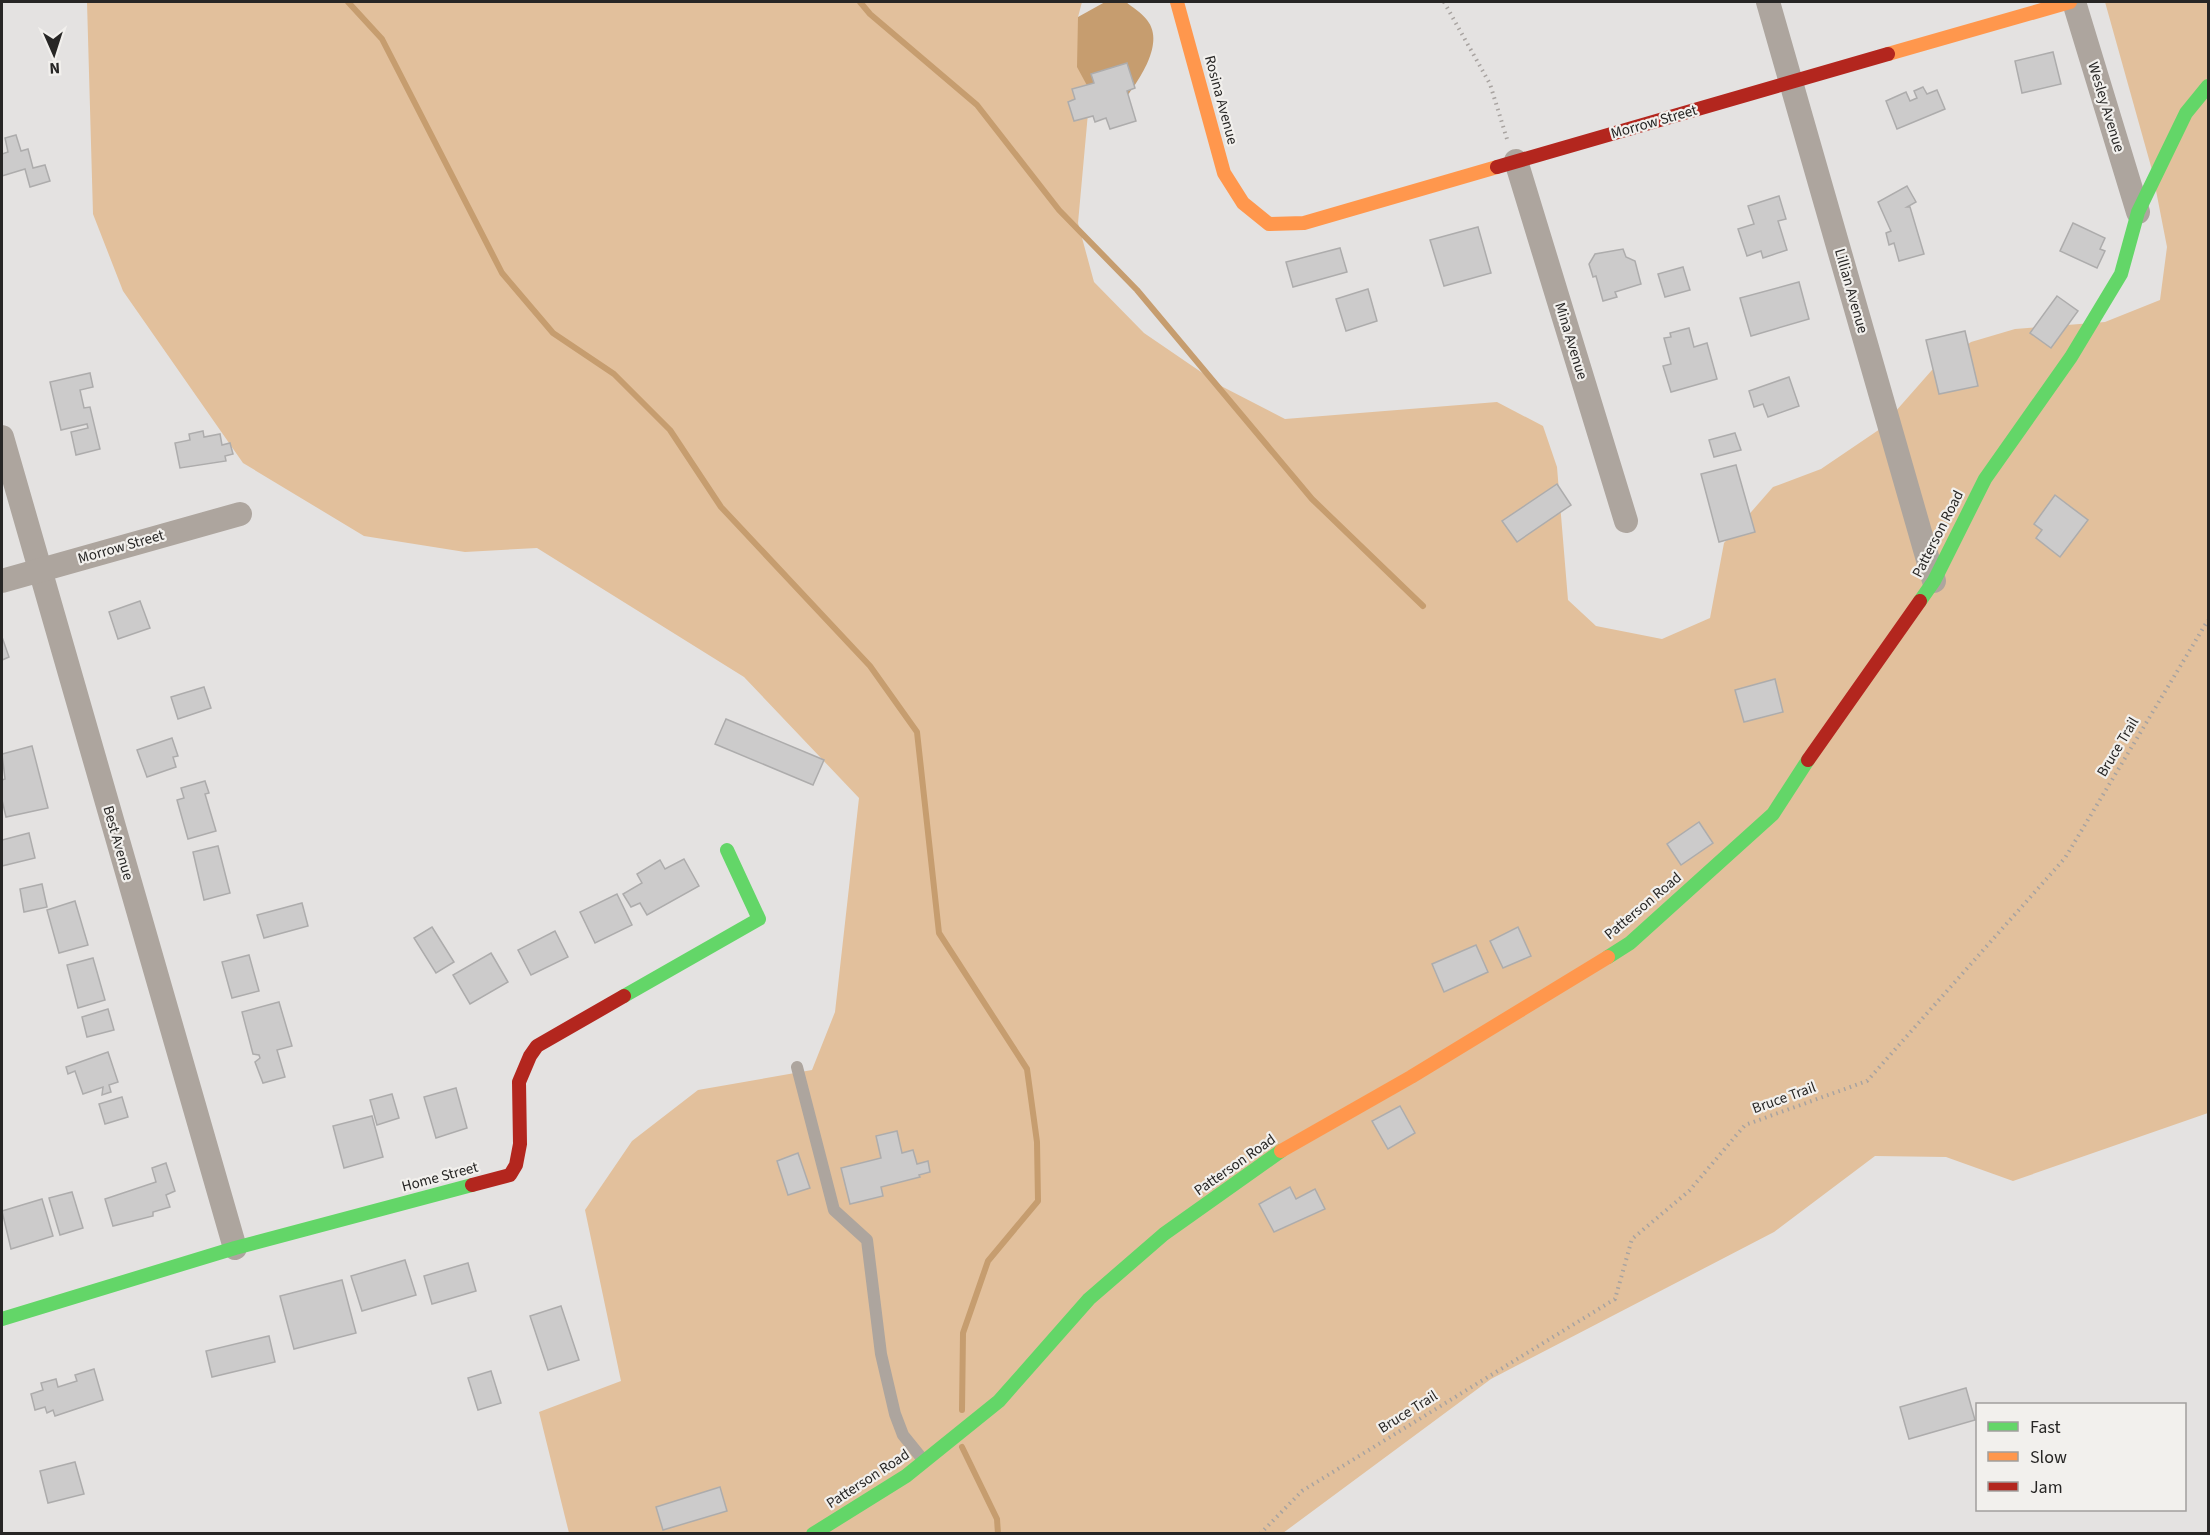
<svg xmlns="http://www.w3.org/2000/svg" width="2210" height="1535" font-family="'Source Sans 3',sans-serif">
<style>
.forest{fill:#e2c09c}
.water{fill:#c69d6f}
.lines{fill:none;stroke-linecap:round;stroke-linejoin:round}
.stream{stroke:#c69d6f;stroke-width:6}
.building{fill:#cccbcb;stroke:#adacac;stroke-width:1.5}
.path{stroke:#a8a3a0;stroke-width:4;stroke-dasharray:1.5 4.5;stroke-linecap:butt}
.lane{stroke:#ada59e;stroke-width:12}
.street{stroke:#ada59e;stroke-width:24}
.fast{stroke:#63d668;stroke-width:14}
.slow{stroke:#ff974d;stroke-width:14}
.jam{stroke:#b3261e;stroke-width:14}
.labels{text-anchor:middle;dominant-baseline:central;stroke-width:4.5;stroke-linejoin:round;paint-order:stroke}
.street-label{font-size:15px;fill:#272625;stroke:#f2f0ed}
</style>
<rect width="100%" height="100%" fill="#e4e2e1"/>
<path class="forest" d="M87,2H1082L1078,17L1090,91L1078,223L1094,282L1144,333L1223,387L1285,419L1497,402L1543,426L1557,467L1568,600L1596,626L1662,639L1710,618L1724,543L1773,487L1821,469L1880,429L1932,370L1971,342L2015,329L2105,322L2160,300L2167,247L2152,170L2105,2H2208V1113L2013,1181L1946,1157L1875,1156L1774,1232L1491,1379L1283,1533H569L539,1412L621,1381L585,1210L632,1141L698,1090L812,1070L835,1012L859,798L744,677L537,548L465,552L364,536L243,463L123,291L93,214Z"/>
<path class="water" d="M1105,2H1126C1132,7 1142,13 1147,20C1167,45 1135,85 1121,105L1090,91L1077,67L1078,17Z"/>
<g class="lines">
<g class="stream">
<path d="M348,2L382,39L502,273L553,333L614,374L670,430L721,507L870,666L917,732L939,933L1027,1069L1037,1142L1038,1201L988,1261L963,1333L962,1410"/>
<path d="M860,2L870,14L977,105L1059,210L1137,290L1312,499L1423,606"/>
<path d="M962,1447L997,1519L998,1534"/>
</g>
</g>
<g class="building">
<path d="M2053,52L2061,84L2022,93L2015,61Z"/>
<path d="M1127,63L1135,88L1127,91L1136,121L1110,129L1106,118L1095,122L1093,116L1074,121L1068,102L1075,99L1072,89L1094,83L1091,74Z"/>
<path d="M1923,87L1927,94L1937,90L1945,109L1897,129L1886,101L1906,92L1910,101L1917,98L1914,91Z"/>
<path d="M16,135L21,151L28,149L33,168L45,165L50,181L30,187L25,169L2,176V154L8,152L5,138Z"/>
<path d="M1907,186L1916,202L1907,207H1910L1924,254L1899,261L1894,243L1889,245L1886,233L1891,231L1878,202Z"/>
<path d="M1779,196L1786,219L1778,221L1787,250L1763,258L1761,251L1747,256L1738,229L1754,224L1748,206Z"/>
<path d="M2073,223L2105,238L2100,249L2105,251L2097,268L2060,251Z"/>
<path d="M1478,227L1491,273L1444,286L1430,240Z"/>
<path d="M1340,248L1347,272L1293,287L1286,262Z"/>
<path d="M1623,249L1626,257L1635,261L1641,284L1615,292L1617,297L1603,301L1596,276L1593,277L1589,264L1595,254Z"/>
<path d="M1683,267L1690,290L1665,297L1658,274Z"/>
<path d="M1799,282L1809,319L1751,336L1740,298Z"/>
<path d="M1368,289L1377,321L1346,331L1336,299Z"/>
<path d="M2057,296L2078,311L2051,348L2030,333Z"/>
<path d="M1689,328L1694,347L1707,343L1717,379L1671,392L1663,366L1671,364L1664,338L1671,337L1670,333Z"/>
<path d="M1965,331L1978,386L1939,394L1926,340Z"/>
<path d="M90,373L93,387L80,390L84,408L90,407L100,449L76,455L71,432L88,428L87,424L61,430L50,382Z"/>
<path d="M1789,377L1799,406L1768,417L1763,404L1754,407L1749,391Z"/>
<path d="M203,431L204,437L220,434L222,445L230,443L233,454L225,456L226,461L180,468L175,443L190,440L189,434Z"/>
<path d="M1735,433L1741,450L1714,457L1709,440Z"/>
<path d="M1736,465L1755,532L1719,542L1701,474Z"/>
<path d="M1557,484L1571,505L1517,542L1502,521Z"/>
<path d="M2055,495L2088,520L2060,557L2036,538L2042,530L2034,524Z"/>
<path d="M140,601L150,628L118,639L109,612Z"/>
<path d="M2,637L9,657L2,660Z"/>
<path d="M1775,679L1783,712L1744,722L1735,690Z"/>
<path d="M204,687L211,708L178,719L171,697Z"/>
<path d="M726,719L824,760L813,785L715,744Z"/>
<path d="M172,738L178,756L173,757L176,767L147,777L137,750Z"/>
<path d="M32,746L48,808L6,817L2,800V780L5,779L2,754Z"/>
<path d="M205,781L209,793L205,794L216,831L188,839L177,800L184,798L181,788Z"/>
<path d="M1699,822L1713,843L1681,865L1667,844Z"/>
<path d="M29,833L35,858L2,866V840Z"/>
<path d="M218,846L230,893L204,900L193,852Z"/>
<path d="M684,859L699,886L647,915L640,903L631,907L623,894L642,883L637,874L660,860L665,869Z"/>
<path d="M42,884L47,907L24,912L20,889Z"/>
<path d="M617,894L632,925L595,943L580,912Z"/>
<path d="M75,901L88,945L59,953L47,910Z"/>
<path d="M302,903L308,926L264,938L257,915Z"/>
<path d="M432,927L454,962L436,973L414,938Z"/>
<path d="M1518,927L1531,956L1503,968L1490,941Z"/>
<path d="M555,931L568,957L531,975L518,950Z"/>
<path d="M1476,945L1488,972L1444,992L1432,964Z"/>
<path d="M491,953L508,982L470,1004L453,975Z"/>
<path d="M249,955L259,991L232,998L222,962Z"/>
<path d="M93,958L105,1000L78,1008L67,965Z"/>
<path d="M279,1002L292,1046L277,1050L285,1077L263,1083L255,1062L260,1058L259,1055L253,1054L242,1012Z"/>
<path d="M108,1009L114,1030L87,1037L82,1017Z"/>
<path d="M108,1052L118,1082L109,1085L111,1092L102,1095L103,1087L83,1094L75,1071L68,1074L66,1067Z"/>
<path d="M456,1088L467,1128L436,1138L424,1097Z"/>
<path d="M392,1094L399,1118L377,1125L370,1100Z"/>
<path d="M122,1097L128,1117L105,1124L99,1104Z"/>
<path d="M1400,1106L1415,1133L1388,1149L1372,1121Z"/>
<path d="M372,1116L383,1157L344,1168L333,1126Z"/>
<path d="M897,1131L902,1153L913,1150L917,1164L928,1161L930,1172L919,1175L920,1177L881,1187L883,1196L850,1204L841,1168L881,1158L876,1136Z"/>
<path d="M798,1153L810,1188L788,1195L777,1161Z"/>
<path d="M166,1163L175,1191L166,1195L170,1207L153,1212V1216L113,1226L105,1199L156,1182L152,1168Z"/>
<path d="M1290,1187L1296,1199L1315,1189L1325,1209L1274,1232L1259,1204Z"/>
<path d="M72,1192L83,1228L60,1235L49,1198Z"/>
<path d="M42,1199L53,1236L11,1249L2,1211Z"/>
<path d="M405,1260L416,1295L362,1311L351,1276Z"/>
<path d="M468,1263L476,1291L432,1304L424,1276Z"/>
<path d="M342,1280L356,1333L294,1349L280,1296Z"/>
<path d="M561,1306L579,1360L548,1370L530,1316Z"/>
<path d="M269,1336L275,1362L212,1377L206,1351Z"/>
<path d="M94,1369L103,1400L55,1416L53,1410L47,1413L45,1407L35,1410L31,1394L43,1390L41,1383L56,1379L58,1387L77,1381L75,1375Z"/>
<path d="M491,1371L501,1403L478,1410L468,1378Z"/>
<path d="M1966,1388L1975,1420L1909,1439L1900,1407Z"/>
<path d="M75,1462L84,1494L48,1503L40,1471Z"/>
<path d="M720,1487L727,1511L663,1530L656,1507Z"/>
</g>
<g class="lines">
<g class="path">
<path d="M1444,2L1490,84L1507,139"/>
<path d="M1260,1534L1302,1491L1615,1299L1632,1239L1689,1191L1745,1125L1867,1081L2065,858L2208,620"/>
</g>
<path class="lane" d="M797,1067L834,1210L867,1240L881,1354L895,1414L903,1435L924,1461"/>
<g class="street">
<path d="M1768,2L1934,581"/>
<path d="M2074,2L2138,212"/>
<path d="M1516,161L1626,521"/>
<path d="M2,437L235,1248"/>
<path d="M2,581L240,514"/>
</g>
<g class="fast">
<path d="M1920,601L1934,581L1985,479L2071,357L2121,274L2138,212L2186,113L2208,86"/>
<path d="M1608,957L1630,943L1773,814L1808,760"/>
<path d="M624,996L759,919L727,850"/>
<path d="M2,1319L235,1248L472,1185"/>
<path d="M813,1534L906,1476L999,1401L1089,1299L1164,1234L1281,1151"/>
</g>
<g class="slow">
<path d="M1177,2L1224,173L1243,203L1269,224L1304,223L1497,167"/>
<path d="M1888,54L2070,2"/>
<path d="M1281,1151L1411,1077L1608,957"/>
</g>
<g class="jam">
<path d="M1497,167L1888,54"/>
<path d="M1808,760L1920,601"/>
<path d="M472,1185L510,1175L516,1165L520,1144L519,1082L530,1056L537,1046L624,996"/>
</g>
</g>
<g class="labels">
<g class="street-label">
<text transform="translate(1221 100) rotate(75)">Rosina Avenue</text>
<text transform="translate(2106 107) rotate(73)">Wesley Avenue</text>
<text transform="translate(1654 122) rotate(-16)">Morrow Street</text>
<text transform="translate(1851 291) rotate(74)">Lillian Avenue</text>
<text transform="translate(1571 341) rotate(73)">Mina Avenue</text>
<text transform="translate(1938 534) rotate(-63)">Patterson Road</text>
<text transform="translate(121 547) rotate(-16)">Morrow Street</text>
<text transform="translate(2118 747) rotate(-59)">Bruce Trail</text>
<text transform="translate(118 843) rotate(74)">Best Avenue</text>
<text transform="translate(1643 906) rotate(-40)">Patterson Road</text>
<text transform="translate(1784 1098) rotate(-20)">Bruce Trail</text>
<text transform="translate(1235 1165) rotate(-35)">Patterson Road</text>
<text transform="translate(440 1177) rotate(-15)">Home Street</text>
<text transform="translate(1408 1412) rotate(-32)">Bruce Trail</text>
<text transform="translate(868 1479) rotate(-33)">Patterson Road</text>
</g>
</g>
<rect width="2210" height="1535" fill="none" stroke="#272625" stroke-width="6"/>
<rect x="1976" y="1403" width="210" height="108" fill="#f2f0ed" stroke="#a19f9d" stroke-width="1.5"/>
<rect x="1988" y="1422" width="30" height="9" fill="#63d668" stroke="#a19f9d" stroke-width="1.5"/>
<text x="2030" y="1433" font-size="18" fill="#272625">Fast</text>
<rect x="1988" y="1452" width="30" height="9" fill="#ff974d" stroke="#a19f9d" stroke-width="1.5"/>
<text x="2030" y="1463" font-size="18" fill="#272625">Slow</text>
<rect x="1988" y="1482" width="30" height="9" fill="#b3261e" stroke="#a19f9d" stroke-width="1.5"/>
<text x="2030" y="1493" font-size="18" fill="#272625">Jam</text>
<g transform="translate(54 54) rotate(177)" stroke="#f2f0ed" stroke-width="4.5" paint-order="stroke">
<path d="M0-4.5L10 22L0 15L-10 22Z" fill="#272625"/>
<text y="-9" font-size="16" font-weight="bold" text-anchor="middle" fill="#272625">N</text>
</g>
</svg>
